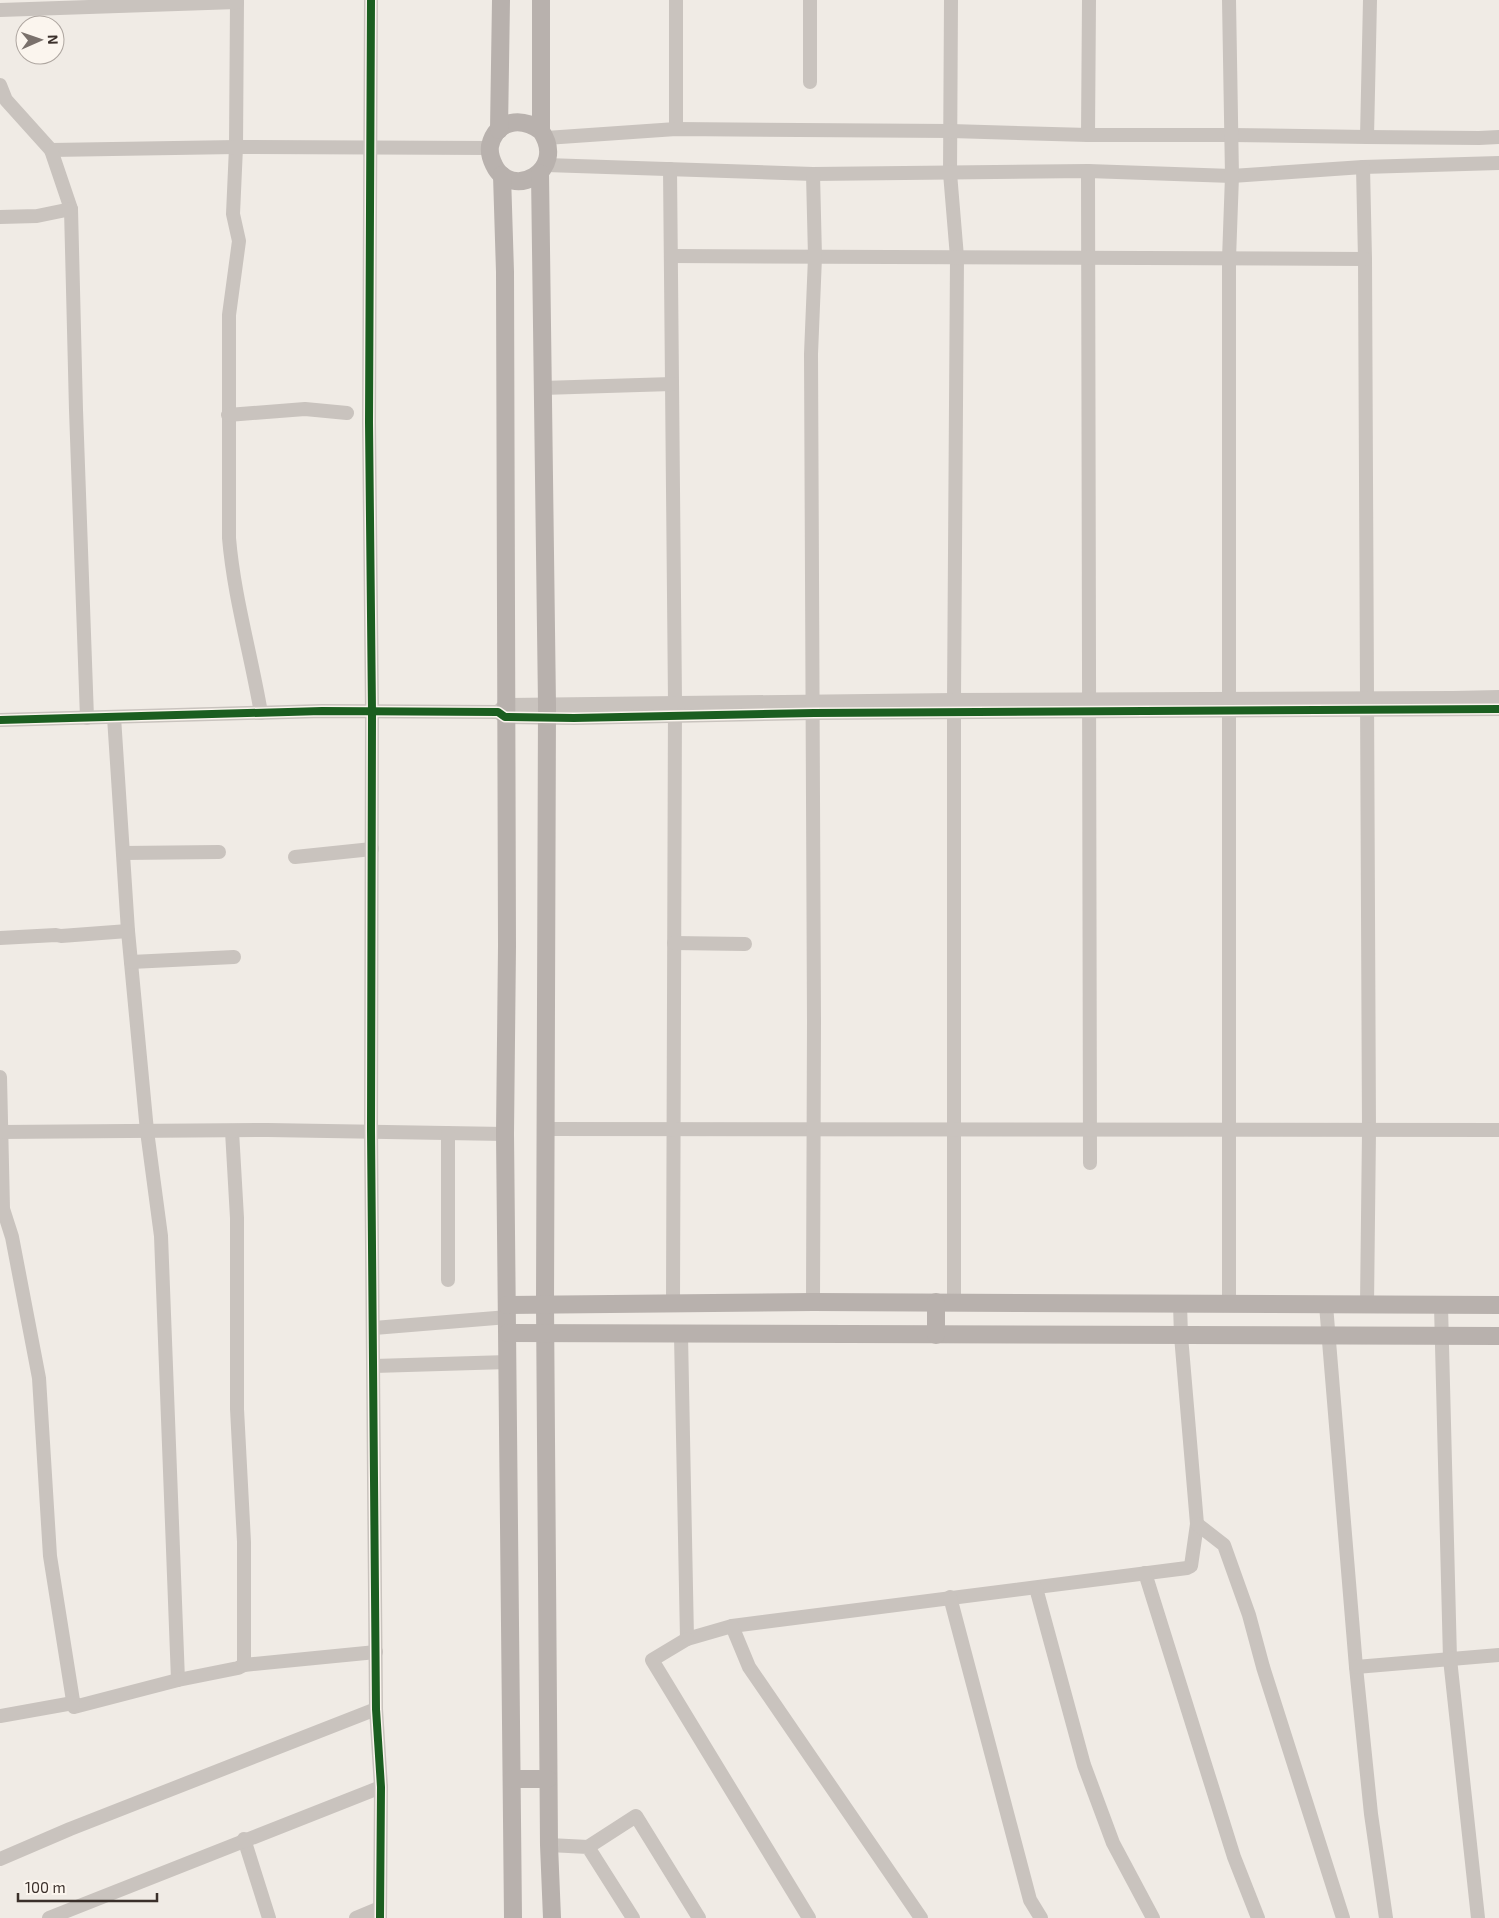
<svg xmlns="http://www.w3.org/2000/svg" width="1499" height="1918" font-family="'Exo 2',sans-serif">
<style>
.lines{fill:none;stroke-linecap:round;stroke-linejoin:round}
.minor{stroke:#c9c3be;stroke-width:14}
.major{stroke:#b8b1ad;stroke-width:18}
.cycleway-casing{stroke:#fbf5ee;stroke-width:11}
.cycleway{stroke:#1b5e20;stroke-width:8}
</style>
<rect width="100%" height="100%" fill="#f0ebe5"/>
<g class="lines">
<g class="minor">
<path d="M237,0L236,147L233,214L239,241L229,315V538C234,597 251,654 261,713"/>
<path d="M371,0L369,422L372,712L371,1131L376,1709L381,1787L380,1918"/>
<path d="M676,0V129"/>
<path d="M951,0L950,173L957,257L954,700V1303"/>
<path d="M0,10L237,2"/>
<path d="M810,82V0"/>
<path d="M0,85L6,100L51,150L236,147L490,148"/>
<path d="M1088,135L1089,0"/>
<path d="M1367,137L1370,0"/>
<path d="M546,138L676,129L951,131L1088,135H1231L1367,137L1479,138L1499,137"/>
<path d="M51,150L71,209L76,410L87,718"/>
<path d="M546,165L813,174L1088,171L1232,176L1363,167L1499,163"/>
<path d="M1363,167L1365,259L1369,1131L1367,1305"/>
<path d="M670,169L675,702L673,1302"/>
<path d="M1088,171L1090,1163"/>
<path d="M0,217L37,216L71,209"/>
<path d="M671,256L1365,259"/>
<path d="M542,388L672,384"/>
<path d="M228,415L305,409L347,413"/>
<path d="M500,710L505,705L954,700L1453,698L1499,697"/>
<path d="M114,717L128,931L147,1131L161,1236L178,1680"/>
<path d="M0,720L322,711L498,712L505,717L574,718L814,713L1499,709"/>
<path d="M123,853L219,852"/>
<path d="M295,857L372,849"/>
<path d="M0,938L56,935L61,936L128,931"/>
<path d="M674,943L745,944"/>
<path d="M131,962L234,957"/>
<path d="M0,1077L3,1209L12,1237L39,1378L50,1556L74,1707L178,1680L238,1668L244,1665L376,1652"/>
<path d="M546,1129L1499,1130"/>
<path d="M232,1131L237,1218V1409L244,1542V1665"/>
<path d="M0,1132L268,1130L505,1134"/>
<path d="M448,1133V1280"/>
<path d="M813,1302L814,1021L811,354L815,257L813,174"/>
<path d="M1229,1304V259L1232,176L1229,0"/>
<path d="M1326,1305L1356,1667L1371,1814L1386,1918"/>
<path d="M1441,1306L1450,1659L1478,1918"/>
<path d="M374,1328L508,1317"/>
<path d="M681,1335L687,1639L732,1626L1187,1568L1191,1566L1197,1524L1181,1336L1180,1304"/>
<path d="M374,1366L508,1362"/>
<path d="M1197,1524L1224,1545L1249,1615L1263,1667L1343,1918"/>
<path d="M1145,1573L1234,1857L1258,1918"/>
<path d="M1036,1588L1084,1765L1113,1843L1153,1918"/>
<path d="M950,1597L1030,1900L1041,1918"/>
<path d="M732,1626L749,1667L921,1918"/>
<path d="M687,1639L652,1660L809,1918"/>
<path d="M1356,1667L1499,1655"/>
<path d="M0,1716L73,1703"/>
<path d="M244,1839L269,1918"/>
<path d="M549,1845L588,1847L633,1918"/>
<path d="M588,1847L636,1816L699,1918"/>
<path d="M0,1859L70,1829L376,1709"/>
<path d="M49,1918L381,1787"/>
<path d="M356,1918L380,1908"/>
</g>
<g class="major">
<path d="M541,0V131C568,171 511,201 494,165C491,159 489,153 490,146C496,119 522,117 541,131"/>
<path d="M499,130L501,0"/>
<path d="M540,173L547,705L545,1304L549,1845L552,1918"/>
<path d="M502,175L505,272L507,946L505,1134L513,1918"/>
<path d="M507,1305L813,1302L1499,1305"/>
<path d="M508,1333L1499,1336"/>
<path d="M936,1335V1302"/>
<path d="M512,1779H548"/>
</g>
<g class="cycleway-casing">
<g id="cycleway">
<path d="M371,0L369,422L372,712L371,1131L376,1709L381,1787L380,1918"/>
<path d="M0,720L322,711L498,712L505,717L574,718L814,713L1499,709"/>
</g>
</g>
<use href="#cycleway" class="cycleway"/>
</g>
<g transform="translate(40 40) rotate(88)"><circle r="24" fill="#fbf5ee" stroke="#aea6a0"/>
<path d="M0-4L9 19L0 12L-9 19Z" fill="#7a716c"/>
<text y="-8" font-size="14" font-weight="bold" text-anchor="middle" fill="#3b302b">N</text>
</g>
<path d="M18 1893v8h139v-8" fill="none" stroke="#3b302b" stroke-width="2.5"/>
<text x="25" y="1893" font-size="15" fill="#3b302b" stroke="#fbf5ee" stroke-width="4" paint-order="stroke">100 m</text>
</svg>
